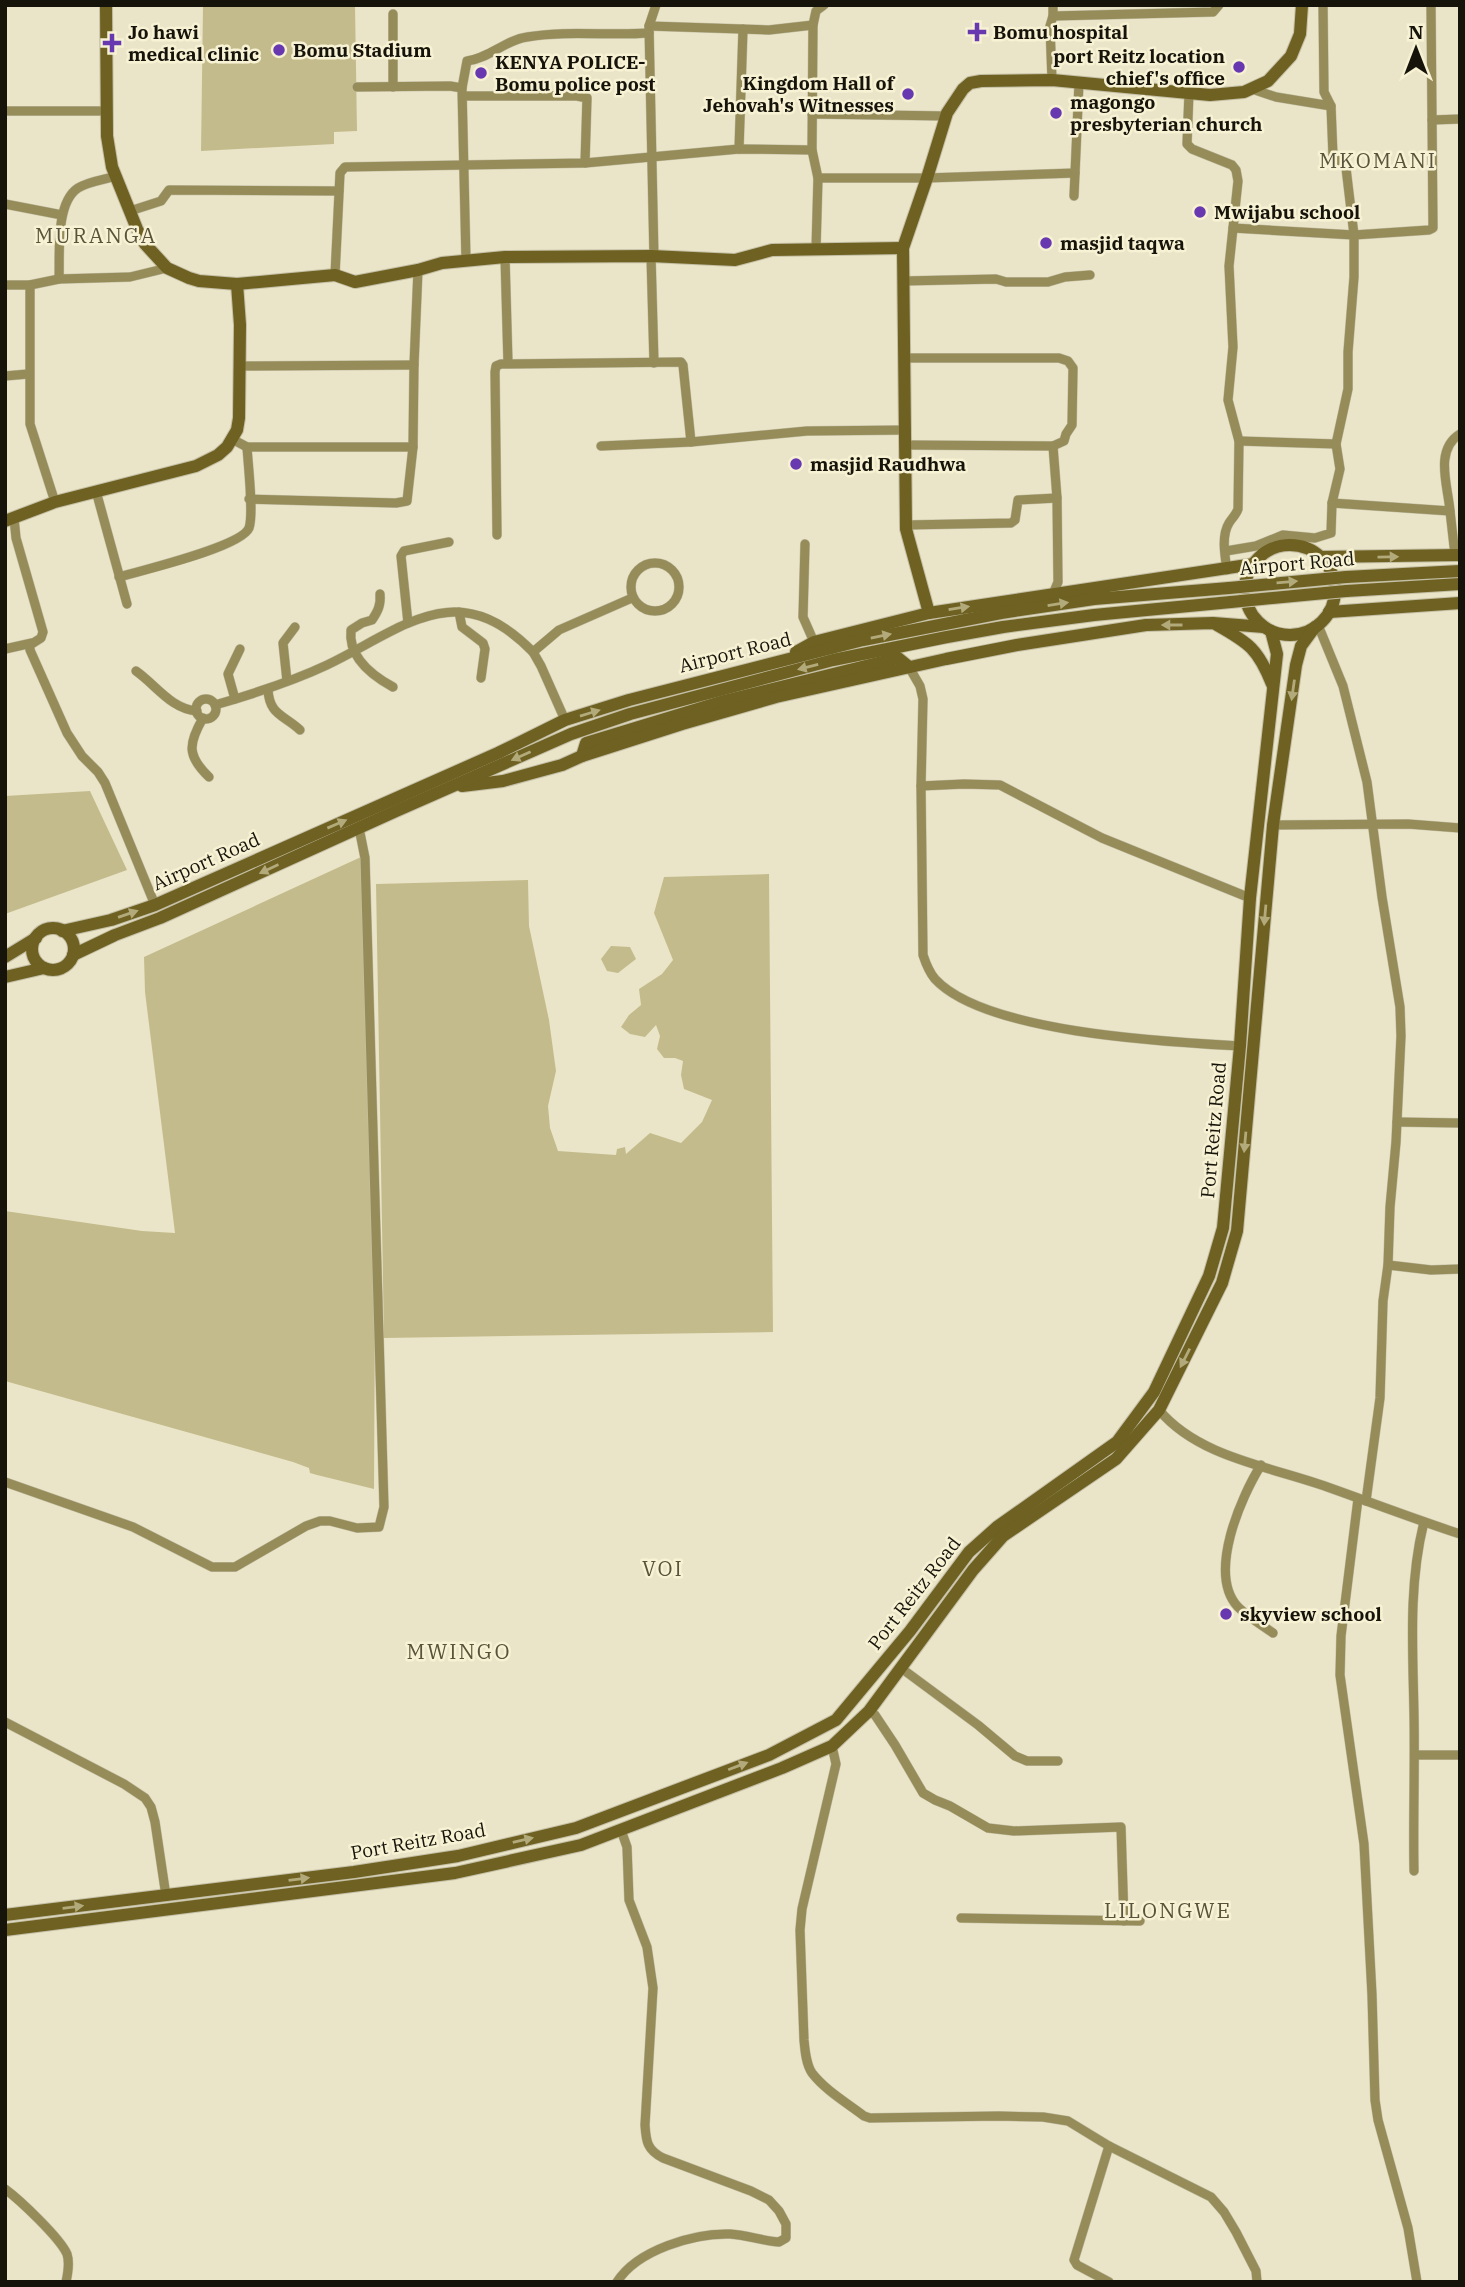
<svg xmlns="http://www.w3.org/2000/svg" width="1465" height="2287" font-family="'IBM Plex Serif',serif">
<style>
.green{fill:#c4bb8c}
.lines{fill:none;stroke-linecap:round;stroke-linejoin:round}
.street-casing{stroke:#c4bfa6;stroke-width:10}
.secondary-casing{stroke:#c4bfa6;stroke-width:14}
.street{stroke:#968c5a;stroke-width:9}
.secondary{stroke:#6e6121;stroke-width:12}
.secondary-bridge-casing{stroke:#c4bfa6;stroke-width:14;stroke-linecap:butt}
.secondary-bridge{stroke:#6e6121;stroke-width:12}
.oneway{fill:#b3aa7b}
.poi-dot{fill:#6738af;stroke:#f8f2d5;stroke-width:2.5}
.labels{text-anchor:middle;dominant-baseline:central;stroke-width:5;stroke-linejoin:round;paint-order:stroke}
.poi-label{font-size:19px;font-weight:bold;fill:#16140a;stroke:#f8f2d5;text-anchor:start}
.street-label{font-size:19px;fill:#16140a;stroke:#f8f2d5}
.neighbourhood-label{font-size:21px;letter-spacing:2px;fill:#58533a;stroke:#f8f2d5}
</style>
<rect width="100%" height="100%" fill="#eae5c8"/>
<g class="green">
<path d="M203,5H355L357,131L334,132V144L201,151Z"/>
<path d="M90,791L127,870L5,914V796Z"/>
<path d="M361,857L375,1306L374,1489L317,1475L310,1473L309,1468L293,1462L5,1381V1211L142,1231L175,1233L145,992L144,957Z"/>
<path d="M769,874L773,1332L384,1338L376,884L528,880L529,926L549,1020L556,1071L548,1106L550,1128L558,1151L616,1155L617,1149L625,1147L626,1154L650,1133L681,1143L702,1122L712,1100L684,1089L681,1075L683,1061L675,1058H664L657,1049L660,1036L656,1025L645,1037L630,1034L621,1027L629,1015L641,1005L639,989L662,974L673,960L654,913L664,877Z"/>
<path d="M611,946L630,947L636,959L618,973L607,971L601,959Z"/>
</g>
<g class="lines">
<g class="street-casing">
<g id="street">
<path d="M1053,16L1213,12L1219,5"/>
<path d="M649,26L769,30L813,25"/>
<path d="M1052,80L1050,26L1053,16V5"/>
<path d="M357,87L450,86L462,88L466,260"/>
<path d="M393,87V14"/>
<path d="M462,88L467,61C490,58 505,40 527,37C567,30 609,36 649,33"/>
<path d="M1252,89L1276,97L1331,106"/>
<path d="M1189,93L1187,144L1192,149L1232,165L1236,170L1238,181L1229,266L1233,347L1228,400L1239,441L1238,509C1236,515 1232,518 1229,523C1221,536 1225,556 1227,570"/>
<path d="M464,96H577L587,98L585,163"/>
<path d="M5,111H107"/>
<path d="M812,114L946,116"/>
<path d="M1432,120L1460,119"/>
<path d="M739,149L743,29"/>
<path d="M818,178H927L1075,173"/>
<path d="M1074,196L1079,83"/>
<path d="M5,204L62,215"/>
<path d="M130,211L161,201L169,190L339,191"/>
<path d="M1233,228L1354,235L1429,230L1433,228L1431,5"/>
<path d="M816,249L818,178L812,150L813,25L816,11L824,5"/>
<path d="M651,256L654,363"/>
<path d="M505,257L508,363"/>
<path d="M654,257L649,26L656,5"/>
<path d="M335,275L340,173L345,167L585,163L739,149L812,150"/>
<path d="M59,279C60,255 55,203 78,188C89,181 103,180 116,176"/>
<path d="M904,281L996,279L1006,282H1048L1065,277L1090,275"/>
<path d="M5,285H30V424L55,502"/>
<path d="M30,285L59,279L130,277L167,268"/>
<path d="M905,358H1059L1068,361L1073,368L1072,425L1066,434L1064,441L1053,446L906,445"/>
<path d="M240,366L414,365"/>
<path d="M5,376L28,374"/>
<path d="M232,439L247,447H413"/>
<path d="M1239,441L1336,444"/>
<path d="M601,446L691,442L807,431L906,430"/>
<path d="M1053,446L1057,498L1058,582L1053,594"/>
<path d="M96,491L127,604"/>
<path d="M249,499L396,503L407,501L413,447L414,365L418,270"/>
<path d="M1332,503L1450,511C1448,486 1434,450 1460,434"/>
<path d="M1450,511L1455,555"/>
<path d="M14,518L16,538L43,632L41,638L30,645V650L67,733L82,756L98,772L105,783L155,905"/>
<path d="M906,525L1011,523L1015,520L1018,500L1057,498"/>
<path d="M497,535L495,372L496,366L501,364L681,362L683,365L691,442"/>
<path d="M805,544L803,617L814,642"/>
<path d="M1226,551L1256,546L1283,535L1315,538L1331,533L1332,503L1340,469L1336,444L1348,389V352L1354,277V235L1346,168L1333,156L1331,106L1324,92L1323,5"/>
<circle cx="655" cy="587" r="24"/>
<path d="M119,577C143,570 241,547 249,528C254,514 248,464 247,447"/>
<path d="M380,594C381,605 378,611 372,620L362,623L351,630C348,657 371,675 393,687"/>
<path d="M459,612L462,627L483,643L485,649L481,678"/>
<path d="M408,623L401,556L404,551L449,542"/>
<path d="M1318,625L1343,686L1367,782L1382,897L1400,1007L1401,1036L1396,1142L1390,1207L1388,1265L1383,1301L1380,1398L1366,1501"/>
<path d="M5,649L32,643"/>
<path d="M909,667L920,686L923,699L921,786L923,955C926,964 929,972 935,979C985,1033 1167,1042 1240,1046"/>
<path d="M136,671C156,685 171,709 197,711"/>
<path d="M287,681L283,643L295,627"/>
<path d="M268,689C269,715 284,715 300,730"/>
<path d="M235,699L228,674L240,649"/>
<circle cx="206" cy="709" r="10"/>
<path d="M215,705C253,694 291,682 327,665C404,628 457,574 533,652"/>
<path d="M203,718C188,744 187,756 209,777"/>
<path d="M565,720L541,666L533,652L559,630L632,598"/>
<path d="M921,786L964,784L1000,785L1102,838L1250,898"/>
<path d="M1273,825L1408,824L1460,828"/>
<path d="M1397,1122L1460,1123"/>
<path d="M1388,1265L1431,1270L1460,1269"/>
<path d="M1159,1410C1200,1459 1275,1467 1333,1489C1375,1504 1417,1520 1460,1534"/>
<path d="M1261,1465C1241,1497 1207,1574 1238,1607C1248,1617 1262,1625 1273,1633"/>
<path d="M5,1482L133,1527L212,1567H235L306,1526L320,1521H330L357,1528L379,1527L384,1507L365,858L359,828"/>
<path d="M1358,1499L1341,1636L1340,1675L1364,1844L1372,1995L1375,2100L1378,2120L1408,2228L1417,2282"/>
<path d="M901,1668L978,1725L1015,1756L1027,1761H1058"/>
<path d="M869,1711L875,1715L895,1745L923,1793L935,1800L950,1806L988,1828L1014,1831L1121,1827L1124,1921"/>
<path d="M5,1722L124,1784L145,1798L151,1807L155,1822L166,1896"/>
<path d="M832,1746L836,1764L802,1909L800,1930L804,2040C805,2051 806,2064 812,2073C825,2090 847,2103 864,2116L870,2118L999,2116L1043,2117L1068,2121L1109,2146L1211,2197L1224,2212L1236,2232L1256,2271L1257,2282"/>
<path d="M1415,1755H1460"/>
<path d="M1414,1871C1413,1819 1415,1768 1414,1715C1413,1652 1408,1585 1424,1522"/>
<path d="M961,1918L1140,1921"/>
<path d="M5,2189C20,2200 60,2238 67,2254C70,2263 68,2273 66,2282"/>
<path d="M617,2282C637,2250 694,2233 730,2234C747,2235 763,2241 779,2242L786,2238V2224L779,2211L769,2200L751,2191L663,2158C647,2150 646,2141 645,2125L653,1988L647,1947L629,1900L627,1847L621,1830"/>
<path d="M1109,2282L1077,2265L1074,2260L1109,2146"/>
</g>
</g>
<g class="secondary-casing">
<g id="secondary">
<path d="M106,5L107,136L112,167L137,229L145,244L167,268L189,278L199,281L237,284L335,275L355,282L418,270L442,263L505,257L651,256L735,260L772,250L903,248"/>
<path d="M5,521L55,502L196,466L218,455L227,447L237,430L239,418L240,325L237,284"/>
<circle cx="1290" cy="590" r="45"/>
<path d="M1320,557L1460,555"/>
<path d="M1346,577L1460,571"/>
<path d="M1346,591L1460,584"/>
<path d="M1329,612L1460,603"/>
<path d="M929,613L906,529L903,248L927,178L947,113L963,89L970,83L981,81L1052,80L1210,95L1244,92L1268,81L1291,56L1300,34L1302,5"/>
<path d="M1217,625C1249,643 1258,649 1272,684"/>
<path d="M796,652L814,642L929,613L1254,564"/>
<path d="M582,756L586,743L724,701L898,658L909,667"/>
<path d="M462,786L503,781L562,765L582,756L682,724L776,697L946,659L1017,645L1146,625L1213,623L1264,627"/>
<circle cx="53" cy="949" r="21"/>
<path d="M62,931L111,920L155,905L498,753L565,720L629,700L863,640L1001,613L1094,599L1229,588"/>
<path d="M73,955L115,935L160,918L396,811L571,734L630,714L833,660L947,637L1003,627L1094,615L1231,602"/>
<path d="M5,957L36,938"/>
<path d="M5,977L44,968"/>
<path d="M5,1915L354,1872L458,1856L576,1828L769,1755L836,1720L910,1631L969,1552L997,1527L1117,1442L1154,1392L1209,1276L1223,1228L1240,1046L1250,898L1277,654L1271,631"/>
<path d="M5,1930L455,1873L581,1845L782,1768L832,1746L869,1711L973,1570L1003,1536L1116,1459L1159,1410L1222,1283L1237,1231L1273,825L1296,665L1301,646L1315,627"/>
</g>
</g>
<use href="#street" class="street"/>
<use href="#secondary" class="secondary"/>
<g class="secondary-bridge-casing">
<g id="secondary-bridge">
<path d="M1229,588L1346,577"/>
<path d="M1231,602L1346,591"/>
</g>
</g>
<use href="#secondary-bridge" class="secondary-bridge"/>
</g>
<defs><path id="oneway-solid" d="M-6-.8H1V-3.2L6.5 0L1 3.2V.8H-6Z" transform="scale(1.75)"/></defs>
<g class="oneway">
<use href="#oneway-solid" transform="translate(1388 557) rotate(-1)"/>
<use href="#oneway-solid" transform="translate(1287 582) rotate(-5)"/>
<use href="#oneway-solid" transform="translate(1058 604) rotate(-9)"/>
<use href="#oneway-solid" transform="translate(959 608) rotate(-9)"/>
<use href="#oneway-solid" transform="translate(1172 625) rotate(180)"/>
<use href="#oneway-solid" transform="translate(881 636) rotate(-12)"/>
<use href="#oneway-solid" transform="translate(808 667) rotate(166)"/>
<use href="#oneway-solid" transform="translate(1293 690) rotate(98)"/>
<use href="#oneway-solid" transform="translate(590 713) rotate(-17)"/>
<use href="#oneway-solid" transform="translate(521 756) rotate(156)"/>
<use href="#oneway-solid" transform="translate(337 824) rotate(-23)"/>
<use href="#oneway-solid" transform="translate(269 869) rotate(155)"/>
<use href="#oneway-solid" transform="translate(128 914) rotate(-19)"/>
<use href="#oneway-solid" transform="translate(1265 915) rotate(95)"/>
<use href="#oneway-solid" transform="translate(1245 1142) rotate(95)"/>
<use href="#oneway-solid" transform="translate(1185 1358) rotate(117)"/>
<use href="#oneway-solid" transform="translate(738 1766) rotate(-21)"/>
<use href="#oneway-solid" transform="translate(523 1840) rotate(-13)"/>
<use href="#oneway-solid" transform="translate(299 1879) rotate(-7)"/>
<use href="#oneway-solid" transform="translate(73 1907) rotate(-7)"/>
</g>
<g class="poi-dot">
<path d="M973.5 21.5h7v7h7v7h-7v7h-7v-7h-7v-7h7z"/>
<path d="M108.5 32.5h7v7h7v7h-7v7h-7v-7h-7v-7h7z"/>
<circle cx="279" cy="50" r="7"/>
<circle cx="1239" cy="67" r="7"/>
<circle cx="481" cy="73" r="7"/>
<circle cx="908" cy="94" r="7"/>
<circle cx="1056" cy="113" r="7"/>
<circle cx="1200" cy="212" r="7"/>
<circle cx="1046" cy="243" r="7"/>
<circle cx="796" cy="464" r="7"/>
<circle cx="1226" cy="1614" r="7"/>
</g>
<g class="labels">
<g class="poi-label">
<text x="128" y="32">Jo hawi<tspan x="128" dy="22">medical clinic</tspan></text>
<text x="993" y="32">Bomu hospital</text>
<text x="293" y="50">Bomu Stadium</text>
<text x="1225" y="56" text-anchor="end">port Reitz location<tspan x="1225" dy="22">chief's office</tspan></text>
<text x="495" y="62">KENYA POLICE-<tspan x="495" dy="22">Bomu police post</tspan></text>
<text x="894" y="83" text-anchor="end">Kingdom Hall of<tspan x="894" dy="22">Jehovah's Witnesses</tspan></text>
<text x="1070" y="102">magongo<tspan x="1070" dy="22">presbyterian church</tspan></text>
<text x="1214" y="212">Mwijabu school</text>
<text x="1060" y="243">masjid taqwa</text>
<text x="810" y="464">masjid Raudhwa</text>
<text x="1240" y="1614">skyview school</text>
</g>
<g class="street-label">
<text transform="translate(1297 563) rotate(-5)">Airport Road</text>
<text transform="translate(735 652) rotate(-14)">Airport Road</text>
<text transform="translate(206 861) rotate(-24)">Airport Road</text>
<text transform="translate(1213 1130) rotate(-85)">Port Reitz Road</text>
<text transform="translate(914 1593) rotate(-52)">Port Reitz Road</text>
<text transform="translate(418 1841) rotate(-10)">Port Reitz Road</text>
</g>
<g class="neighbourhood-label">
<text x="1378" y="160">MKOMANI</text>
<text x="96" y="235">MURANGA</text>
<text x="663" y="1568">VOI</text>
<text x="459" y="1651">MWINGO</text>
<text x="1168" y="1910">LILONGWE</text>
</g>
</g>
<rect width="1465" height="2287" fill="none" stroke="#16140a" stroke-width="14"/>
<g transform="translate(1416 49)" stroke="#f8f2d5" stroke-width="5" paint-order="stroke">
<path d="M0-5L12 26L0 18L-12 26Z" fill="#16140a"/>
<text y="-10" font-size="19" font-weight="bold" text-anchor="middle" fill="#16140a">N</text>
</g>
</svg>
